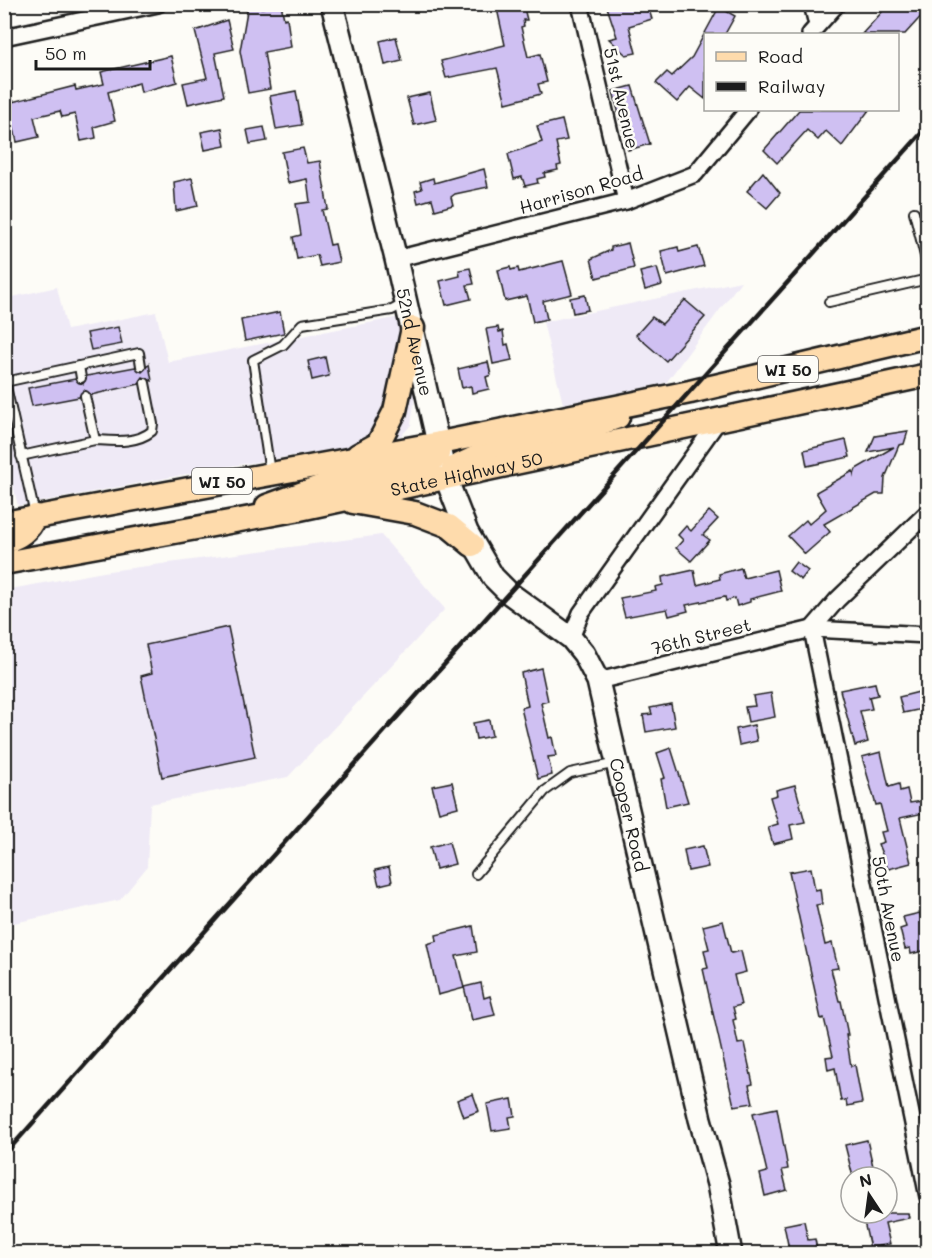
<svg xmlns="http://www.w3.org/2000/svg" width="932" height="1258" font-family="Mali,sans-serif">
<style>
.built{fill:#efeaf6}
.building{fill:#cfc0f2;stroke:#1c1c1c;stroke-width:1.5}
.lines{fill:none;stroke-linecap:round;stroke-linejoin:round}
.lane-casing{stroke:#1c1c1c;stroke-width:12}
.street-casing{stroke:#1c1c1c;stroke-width:20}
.secondary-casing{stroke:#1c1c1c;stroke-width:26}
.primary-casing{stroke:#1c1c1c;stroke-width:27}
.lane{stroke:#fdfcf7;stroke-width:8}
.street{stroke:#fdfcf7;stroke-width:15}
.secondary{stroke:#fdfcf7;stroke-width:21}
.primary{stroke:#fedbac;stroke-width:22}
.rail{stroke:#1c1c1c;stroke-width:4.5}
.labels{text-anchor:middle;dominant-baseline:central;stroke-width:5;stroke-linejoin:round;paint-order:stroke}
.shield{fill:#fdfcf7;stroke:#605f5e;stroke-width:1.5}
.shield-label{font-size:16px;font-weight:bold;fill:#1c1c1c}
.street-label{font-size:18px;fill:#1c1c1c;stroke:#fdfcf7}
</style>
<rect width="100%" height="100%" fill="#fdfcf7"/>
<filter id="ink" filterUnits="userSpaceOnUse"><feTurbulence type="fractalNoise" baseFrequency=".0167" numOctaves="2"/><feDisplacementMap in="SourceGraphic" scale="12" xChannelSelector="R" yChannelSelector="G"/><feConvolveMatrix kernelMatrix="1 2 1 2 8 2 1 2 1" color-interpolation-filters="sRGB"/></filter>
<g filter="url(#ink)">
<g class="built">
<path d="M741,281L666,383L563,404L543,322Z"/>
<path d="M57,287L67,330L156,312L168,362L400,317L415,395L411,425L402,435L383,441L219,468L18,506L5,451L4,299Z"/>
<path d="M381,535L445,609L288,777L150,804L147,867L120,900L5,925V590L109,571Z"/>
</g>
<g class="building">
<path d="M281,4L284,19L287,18L291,47L264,52L270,89L248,93L240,51L248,5L262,8Z"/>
<path d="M496,4H523L527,20H523L524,26L521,27L528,57L540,54L547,82L538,84L541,94L506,103L497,68L446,78L441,61L505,45Z"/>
<path d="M617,4H647L652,19L629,26L636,53L626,55L609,39L617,37L607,7Z"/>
<path d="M873,4H927V10L905,34H862L882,12Z"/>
<path d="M719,7L735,16L725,34H705V99L690,87L677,102L656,83L667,72L672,76L692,57Z"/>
<path d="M227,20L234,49L215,53L224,96L188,104L183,83L207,78L195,31Z"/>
<path d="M396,37L402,61L385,65L380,41Z"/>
<path d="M171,56L177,82L141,92L139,83L108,92L115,121L94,127L96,138L81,141L75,114L62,117L60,111L34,117L39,137L17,142L8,103L75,86L76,90L104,84L101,72Z"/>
<path d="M632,86L650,144L628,150L613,91Z"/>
<path d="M296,91L302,125L276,129L270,96Z"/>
<path d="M430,93L436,120L414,125L407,98Z"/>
<path d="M799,110H869L842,146L826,131L818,140L807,130L777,163L764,150Z"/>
<path d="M562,120L567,140L556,142L561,165L557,166L558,170L544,173L545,177L537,179L538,183L525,186L522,177L514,179L508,154L542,142L537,126Z"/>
<path d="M264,127L267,141L250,144L247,130Z"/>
<path d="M222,128L225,146L205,150L201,132Z"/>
<path d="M303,148L307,163L320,161L328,209L322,210L330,245L335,244L339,262L320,266L317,255L297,259L293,237L301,235L296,204L310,202L307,179L288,183L282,152Z"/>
<path d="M484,169L488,187L455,194L451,197L453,205L435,210L432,199L418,203L415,191L422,189L420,182L433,178L434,183Z"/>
<path d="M763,172L780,193L767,208L747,191Z"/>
<path d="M192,178L198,206L176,211L174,182Z"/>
<path d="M628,243L634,268L596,278L591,259L611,250V247Z"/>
<path d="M678,247L679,252L698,247L704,266L667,276L661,251Z"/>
<path d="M563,261L572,294L543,301L547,319L533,322L527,296L505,301L498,270L510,267L511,270L518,268L519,272Z"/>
<path d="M470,268L474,284L467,285L471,299L446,305L440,281L460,276L459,270Z"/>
<path d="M657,268L662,285L645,290L640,272Z"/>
<path d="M585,295L588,310L573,313L570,298Z"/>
<path d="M685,300L705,317L666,361L636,335L652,317L662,324Z"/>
<path d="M280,312L284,333L245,341L241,320Z"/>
<path d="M118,327L122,344L91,350L87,333Z"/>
<path d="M498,327L499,332L503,331L505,345L508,344L512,360L493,364L486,329Z"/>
<path d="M325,357L329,376L312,380L308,361Z"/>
<path d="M488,362L491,375L486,377L489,389L472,393L471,386L462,388L458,369Z"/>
<path d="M149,364L152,381L143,377L139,384L91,395L84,390L79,397L32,406L28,388L75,379L83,384L87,376L135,367L142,372Z"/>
<path d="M908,431L904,444L899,445L885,478L884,494H876L824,524L830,532L805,554L788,536L806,520L809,524L826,509L816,492L853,471L854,475L856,469L894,447L868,452L875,436Z"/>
<path d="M846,440L850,457L807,466L804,450Z"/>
<path d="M709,511L718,519L703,535L710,540L691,561L676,548L683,540L678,535L686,526L691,531Z"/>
<path d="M796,562L808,571L801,580L789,571Z"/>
<path d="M741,568L744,578L776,570L781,591L750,599V602L737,606L735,598L726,601L725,597L686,605L688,611L669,616L667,609L625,617L620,598L656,591L655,587L663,585L662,577L694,570L697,585L720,579L719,574Z"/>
<path d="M228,627L255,757L162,777L141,676L152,673L146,645Z"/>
<path d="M541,668L548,701L541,703L549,738L552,737L556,756L548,757L552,775L538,779L521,708L528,706L521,673Z"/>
<path d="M875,683L878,695L869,697L872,709L860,711L868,742L855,746L840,690Z"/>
<path d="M923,691L927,708L903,713L899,697Z"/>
<path d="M771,693L775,717L748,722L745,707L755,706L753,696Z"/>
<path d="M671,704L675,727L646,732L643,715L652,714L650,708Z"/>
<path d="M489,720L492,736L476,739L473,723Z"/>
<path d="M754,725L757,741L739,745L736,729Z"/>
<path d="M671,748L688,802L666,807L661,779L665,778L657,753Z"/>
<path d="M881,752L889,787L899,784L900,791L907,789L910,803L922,801L924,813L900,818L911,863L888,869L878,844L884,842L881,832L887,831L880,804L876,805L862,757Z"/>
<path d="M452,782L458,807L439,812L432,786Z"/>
<path d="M795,785L805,822L790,825L793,839L773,844L768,827L778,824L770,797L777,795L776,790Z"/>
<path d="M449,842L455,864L436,869L430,847Z"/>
<path d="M703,846L708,867L688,871L684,850Z"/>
<path d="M389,867L392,882L379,885L375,870Z"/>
<path d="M811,868L815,890L820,889L822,904L816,905L825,945L832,943L838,968L831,969L839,1001H841L848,1035H846L851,1066L855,1065L862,1103L847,1106L846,1100L841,1101L835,1068L828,1070L826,1057L833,1056L824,1018L821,1019L789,872Z"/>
<path d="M920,913L927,950L911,954L910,948L905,949L900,929L906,927L903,917Z"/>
<path d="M723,921L731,953L741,951L746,972L734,975L741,1005L733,1007L736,1019L733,1020L738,1044L744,1043L753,1084L749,1085L753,1103L734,1106L703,969L708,968L704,950L709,949L703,926Z"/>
<path d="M473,926L477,952L456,956L464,988L438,995L427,944L437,941L436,935Z"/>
<path d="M481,983L484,998L490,996L495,1015L472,1020L464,987Z"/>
<path d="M473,1094L479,1111L463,1117L457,1100Z"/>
<path d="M512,1099L515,1116L509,1117L511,1128L492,1131L487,1104Z"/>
<path d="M777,1108L788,1169L782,1170L787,1190L765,1196L760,1174L767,1172L753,1113Z"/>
<path d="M867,1140L875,1175L853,1177L845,1145Z"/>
<path d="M862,1213H908L909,1218L885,1223L890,1244L870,1248Z"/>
<path d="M804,1221L808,1240L815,1239L818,1254H790L784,1225Z"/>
</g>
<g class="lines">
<g class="lane-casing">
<g id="lane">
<path d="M914,212L928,268"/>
<path d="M829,302L928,279"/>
<path d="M79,366L81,378"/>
<path d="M95,440C114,441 136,444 152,431L153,424L145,383"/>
<path d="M21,456L95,440L85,396"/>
<path d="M270,472L253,360L283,345L302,324L392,310L405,303"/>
<path d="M35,515L5,382L139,353L141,366"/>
<path d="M476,874L545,791L570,773L617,763"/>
</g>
</g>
<g class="street-casing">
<g id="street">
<path d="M580,4L626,201"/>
<path d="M812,4L817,25"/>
<path d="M810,34L837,4"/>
<path d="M4,37L158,4"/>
<path d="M396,259L626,201L695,174L748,110"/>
<path d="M928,512L837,600L812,629L928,1197"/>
<path d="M571,638L581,613L718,421"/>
<path d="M598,681L812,629L928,635"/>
</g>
</g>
<g class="secondary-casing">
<g id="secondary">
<path id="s1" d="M332,4L396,259L446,478L467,532L493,577L509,593L571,638L584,654L598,681L700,1119L718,1184L731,1254"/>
</g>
</g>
<g class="primary-casing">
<g id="primary">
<path d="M358,455L378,444L395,411L413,328"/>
<path d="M453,468L481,455L557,438L618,417"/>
<path d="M353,502L415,513L449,526L472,545"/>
<path d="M267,506L322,486L428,465L438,454L440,443"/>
<path d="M4,523L440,443L690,392L928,336"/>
<path d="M4,542C19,537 29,531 35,516"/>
<path id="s2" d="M4,563L295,510L928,375"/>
</g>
</g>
<use href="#lane" class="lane"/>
<use href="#street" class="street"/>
<use href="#secondary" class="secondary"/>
<use href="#primary" class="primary"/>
<path class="rail" d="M4,1155L928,126"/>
</g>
</g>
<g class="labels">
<g class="shield">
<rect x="758" y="356" width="60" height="26" rx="4.5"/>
<rect x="192" y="468" width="60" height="26" rx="4.5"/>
</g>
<g class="shield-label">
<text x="788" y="369">WI 50</text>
<text x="222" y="481">WI 50</text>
</g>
<g class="street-label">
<text transform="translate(622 98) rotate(77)">51st Avenue</text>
<text transform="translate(581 190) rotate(-16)">Harrison Road</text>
<text stroke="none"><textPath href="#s1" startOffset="348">52nd Avenue</textPath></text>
<text stroke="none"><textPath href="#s2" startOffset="471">State Highway 50</textPath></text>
<text transform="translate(701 636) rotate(-14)">76th Street</text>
<text stroke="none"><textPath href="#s1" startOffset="885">Cooper Road</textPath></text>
<text transform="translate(889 909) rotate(79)">50th Avenue</text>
</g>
</g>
<rect width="932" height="1258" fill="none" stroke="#fdfcf7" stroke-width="24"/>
<rect x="12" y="12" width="908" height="1234" fill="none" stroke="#1c1c1c" stroke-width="2" filter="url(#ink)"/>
<rect x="704" y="33" width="195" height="78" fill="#fdfcf7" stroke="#a3a29f" stroke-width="1.5"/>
<rect x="716" y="52" width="30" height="9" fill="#fedbac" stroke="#a3a29f" stroke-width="1.5"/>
<text x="758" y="63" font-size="18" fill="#1c1c1c">Road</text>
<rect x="716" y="82" width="30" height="9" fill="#1c1c1c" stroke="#a3a29f" stroke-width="1.5"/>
<text x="758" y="93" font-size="18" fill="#1c1c1c">Railway</text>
<g transform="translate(869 1195) rotate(347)"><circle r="28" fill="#fdfcf7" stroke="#a3a29f" stroke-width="1.5"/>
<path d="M0-4.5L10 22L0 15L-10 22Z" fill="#1c1c1c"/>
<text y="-9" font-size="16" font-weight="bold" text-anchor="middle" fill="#1c1c1c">N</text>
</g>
<path d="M36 60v9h114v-9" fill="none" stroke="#1c1c1c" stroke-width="3"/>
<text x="45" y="60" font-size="18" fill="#1c1c1c" stroke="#fdfcf7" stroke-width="4.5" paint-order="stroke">50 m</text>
</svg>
